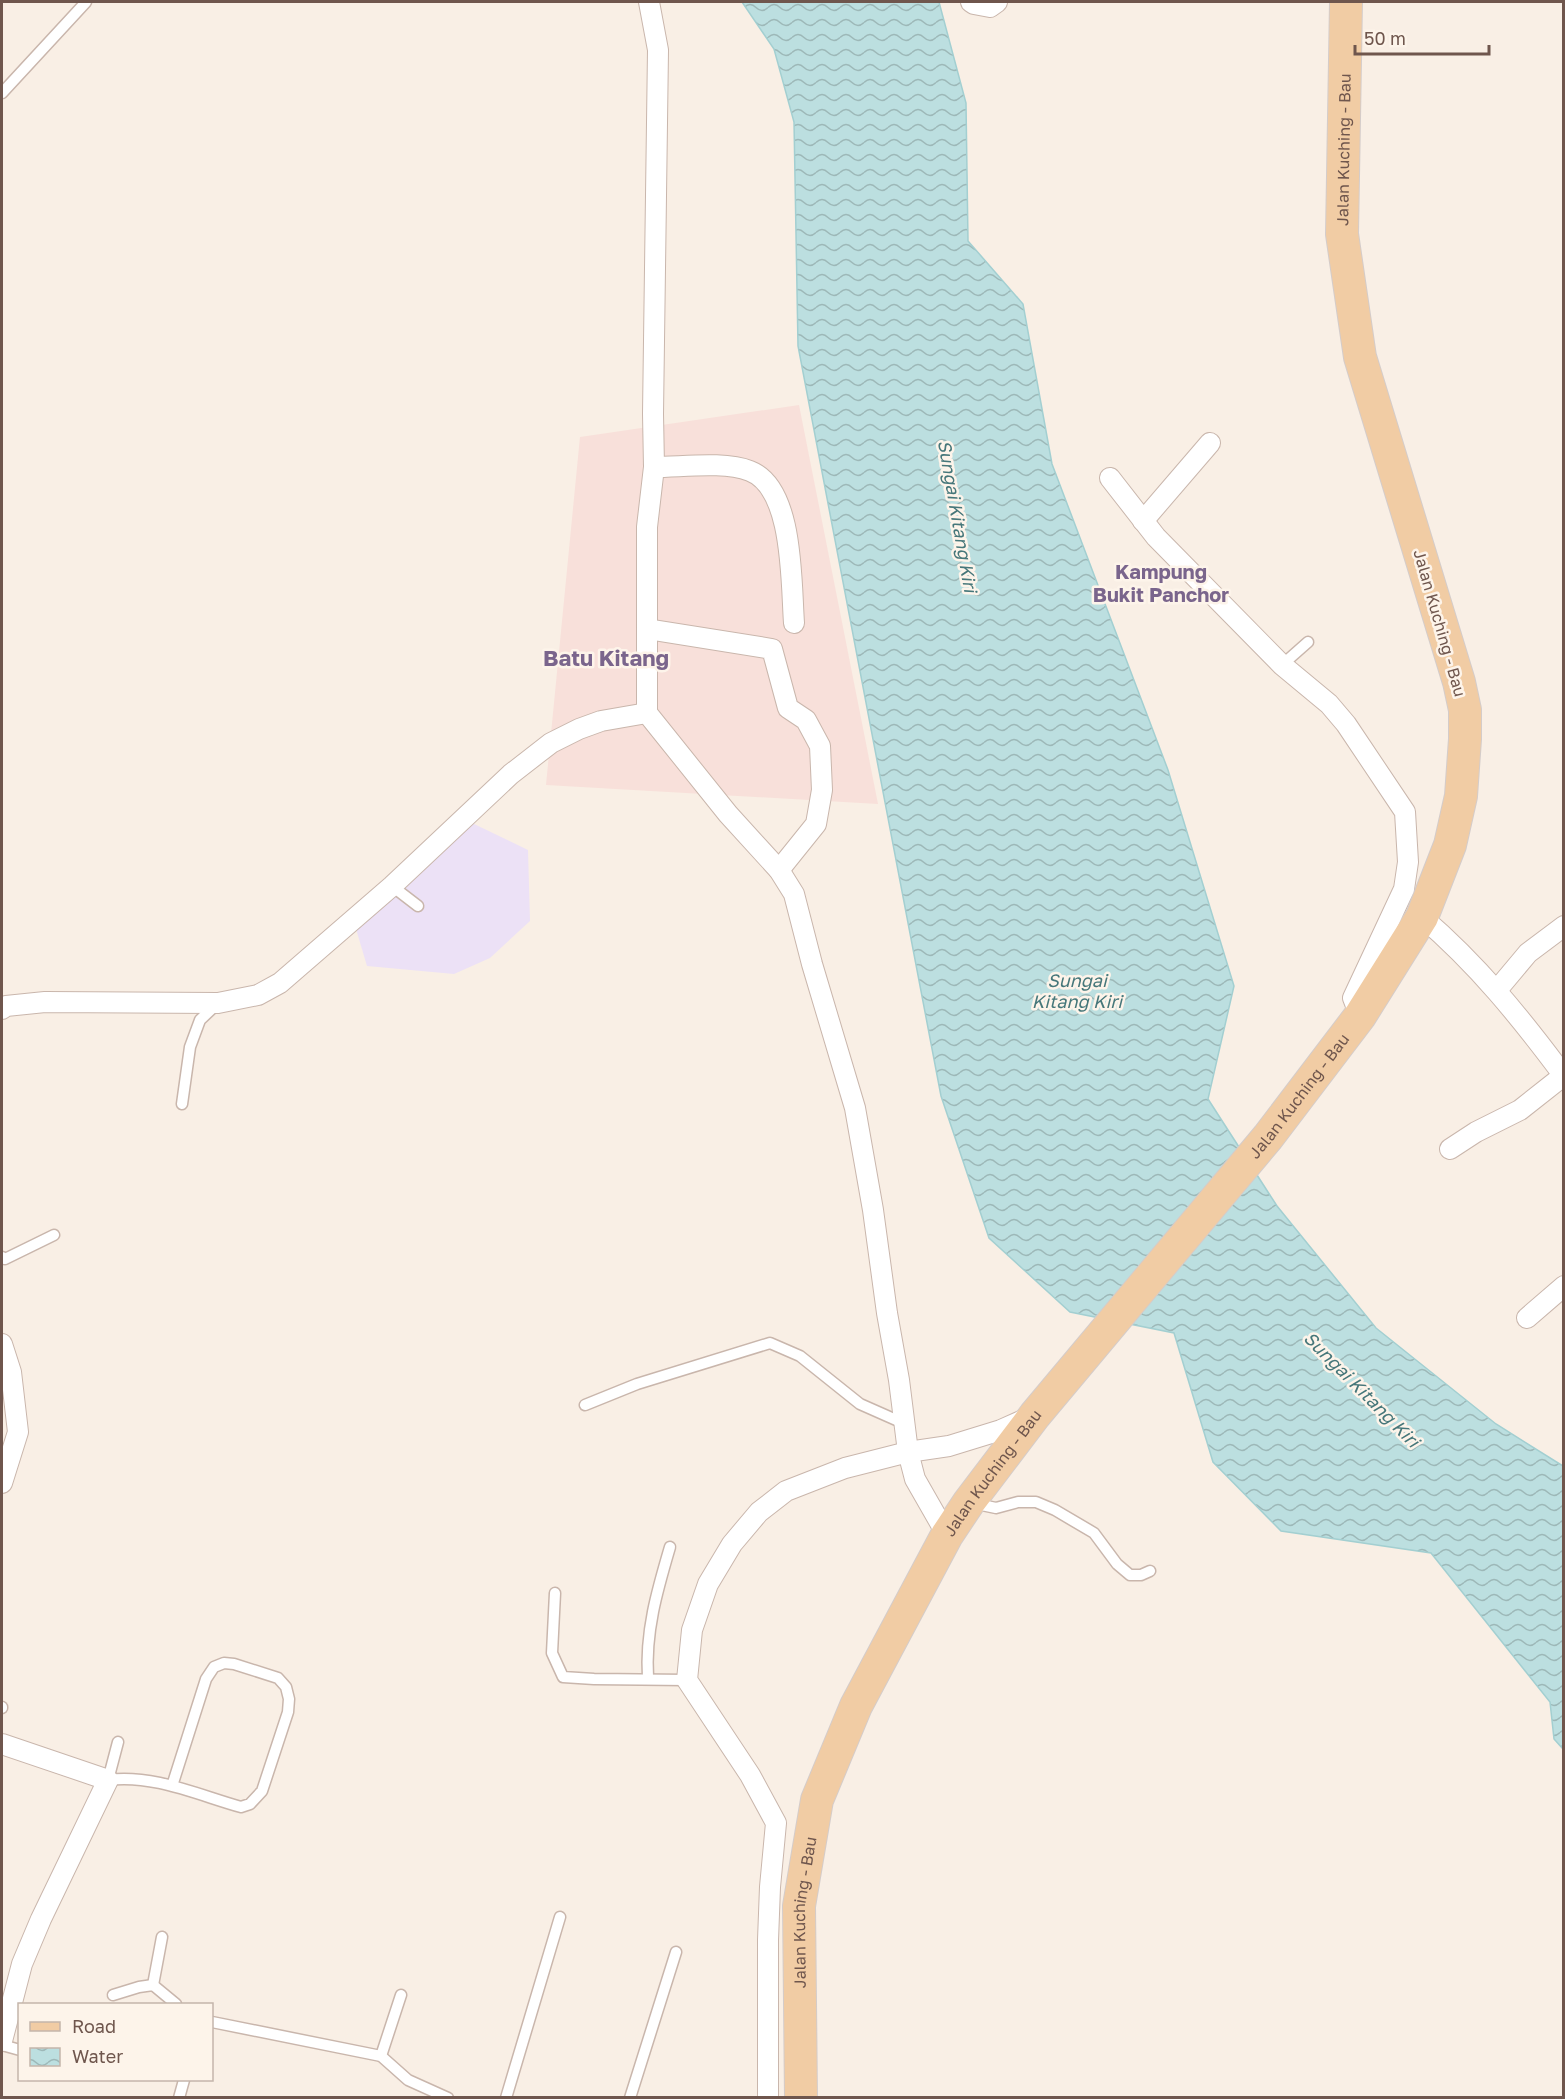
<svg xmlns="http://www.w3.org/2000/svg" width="1565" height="2099" font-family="'Golos Text',sans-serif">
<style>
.commercial{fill:#f8e0da}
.education{fill:#ece1f6}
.water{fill:url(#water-waves);stroke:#a3cfd1;stroke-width:1.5}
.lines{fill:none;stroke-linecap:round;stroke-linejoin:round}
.lane-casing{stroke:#c9b6ac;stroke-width:13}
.street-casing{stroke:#c9b6ac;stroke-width:22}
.primary-casing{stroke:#d4ccca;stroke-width:34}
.lane{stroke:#fff;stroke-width:10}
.street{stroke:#fff;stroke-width:20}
.primary{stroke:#f1cca4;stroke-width:32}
.labels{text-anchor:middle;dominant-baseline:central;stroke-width:5;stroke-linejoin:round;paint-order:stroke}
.street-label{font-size:16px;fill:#6f564d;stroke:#fdf4ea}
.water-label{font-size:18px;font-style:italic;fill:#46777a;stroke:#fdf4ea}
.quarter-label{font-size:20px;font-weight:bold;fill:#7a658c;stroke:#fdf4ea}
.district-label{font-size:22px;font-weight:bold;fill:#7a658c;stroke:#fdf4ea}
</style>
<defs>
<pattern id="water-waves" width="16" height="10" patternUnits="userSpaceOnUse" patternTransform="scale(1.5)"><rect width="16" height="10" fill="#bcdfe0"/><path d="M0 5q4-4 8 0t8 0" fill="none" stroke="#9db8b8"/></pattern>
</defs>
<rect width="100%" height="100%" fill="#f9efe5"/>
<path class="commercial" d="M799,405L878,804L546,785L580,437Z"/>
<path class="education" d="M472,823L528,850L530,921L490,958L454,974L367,966L356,929Z"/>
<path class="water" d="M742,2H939L966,103L968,241L1023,304L1052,464L1168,770L1234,986L1208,1099L1277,1206L1376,1328L1496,1424L1563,1466V1749L1554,1739L1550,1702L1431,1553L1281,1531L1213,1462L1174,1333L1070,1312L989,1238L941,1096L798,346L794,122L774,49Z"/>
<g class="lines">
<g class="lane-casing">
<g id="lane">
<path d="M2,93L86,2"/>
<path d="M1282,665L1308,642"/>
<path d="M392,886L418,906"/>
<path d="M182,1104L190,1047L200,1020L218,1003"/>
<path d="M2,1257L5,1259L54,1235"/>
<path d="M585,1405L637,1384L770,1343L800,1356L860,1404L903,1423"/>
<path d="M972,1503L996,1508L1018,1502H1036L1055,1510L1094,1533L1117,1564L1130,1575H1141L1150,1571"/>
<path d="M555,1593L552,1653L563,1677L594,1679L687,1680"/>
<path d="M648,1678C645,1632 657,1591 670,1547"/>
<path d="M2,1708V1707"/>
<path d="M118,1742L108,1780C153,1774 198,1795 241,1807L250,1804L262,1791L288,1712L289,1699L286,1687L278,1678L234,1664L224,1663L214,1667L206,1679L172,1786"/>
<path d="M153,1985L162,1937"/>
<path d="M113,1995L139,1987L153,1985L176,2004"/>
<path d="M212,2022L381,2056L408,2080L448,2098"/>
<path d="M2,2045L20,2050"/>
<path d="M381,2056L401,1995"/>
<path d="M179,2098L184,2080"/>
<path d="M506,2098L560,1917"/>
<path d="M630,2098L676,1952"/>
</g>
</g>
<g class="street-casing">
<g id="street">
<path d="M649,2L658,50L653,414L654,467L647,527V713L728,814L779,870L794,894L812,964L855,1108L873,1210L887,1313L899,1380L908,1452L915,1479L947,1535"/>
<path d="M971,2L974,4L990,7L997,2"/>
<path d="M654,467C683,467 724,461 750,471C794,488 791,583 794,623"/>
<path d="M1110,478L1156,537L1282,665L1329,704L1346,724L1405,812L1408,862L1404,889L1353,998L1360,1016"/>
<path d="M1143,521L1210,443"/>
<path d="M647,629L772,649L788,708L806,720L820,746L822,790L816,824L779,870"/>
<path d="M1422,917C1478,965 1520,1017 1564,1076"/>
<path d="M1497,990L1528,953L1564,926"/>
<path d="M2,1009L6,1006L45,1002L218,1003L258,995L280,983L392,886L511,774L551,743L579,729L601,721L647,713"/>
<path d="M1450,1149L1476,1132L1520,1110L1563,1076"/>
<path d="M1527,1318L1564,1286"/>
<path d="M2,1344L11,1372L18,1432L2,1483"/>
<path d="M2,1744L108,1780L41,1919L22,1964L2,2041"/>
<path d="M768,2098V1940L770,1887L776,1823L750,1775L687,1680L692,1630L708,1584L732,1544L759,1512L786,1491L845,1468L908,1452L949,1446L1001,1430L1030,1417"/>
</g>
</g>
<g class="primary-casing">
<g id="primary">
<path id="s1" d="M801,2098L799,1906L817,1800L856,1706L947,1535L969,1502L1035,1415L1268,1137L1360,1016L1422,917L1450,845L1461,796L1465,739V710L1459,682L1360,357L1342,234L1346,2"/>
</g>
</g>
<use href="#lane" class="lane"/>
<use href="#street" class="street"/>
<use href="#primary" class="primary"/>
</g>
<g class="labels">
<g class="street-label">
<text stroke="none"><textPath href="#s1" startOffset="2166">Jalan Kuching - Bau</textPath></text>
<text transform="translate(1440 623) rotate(74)">Jalan Kuching - Bau</text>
<text stroke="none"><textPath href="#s1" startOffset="1158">Jalan Kuching - Bau</textPath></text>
<text stroke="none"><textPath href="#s1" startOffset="672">Jalan Kuching - Bau</textPath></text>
<text stroke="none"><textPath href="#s1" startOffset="186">Jalan Kuching - Bau</textPath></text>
</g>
<g class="water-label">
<text transform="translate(958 516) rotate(80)">Sungai Kitang Kiri</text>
<text x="1077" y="980">Sungai<tspan x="1077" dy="21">Kitang Kiri</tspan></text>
<text transform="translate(1362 1389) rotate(45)">Sungai Kitang Kiri</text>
</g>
<g class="quarter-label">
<text x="1161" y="571">Kampung<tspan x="1161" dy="23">Bukit Panchor</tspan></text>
</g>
<g class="district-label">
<text x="606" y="657">Batu Kitang</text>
</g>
</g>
<rect width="1565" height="2099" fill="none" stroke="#6f564d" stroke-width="6"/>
<rect x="18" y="2003" width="195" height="78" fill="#fdf4ea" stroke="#c4b5ab" stroke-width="1.5"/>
<rect x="30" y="2022" width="30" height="9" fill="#f1cca4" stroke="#c4b5ab" stroke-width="1.5"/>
<text x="72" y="2033" font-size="18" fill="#6f564d">Road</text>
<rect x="30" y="2048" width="30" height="18" fill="url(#water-waves)" stroke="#c4b5ab" stroke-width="1.5"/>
<text x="72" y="2063" font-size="18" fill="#6f564d">Water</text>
<path d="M1355 45v9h134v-9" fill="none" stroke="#6f564d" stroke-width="3"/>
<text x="1364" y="45" font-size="18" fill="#6f564d" stroke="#fdf4ea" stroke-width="4.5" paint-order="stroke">50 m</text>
</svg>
